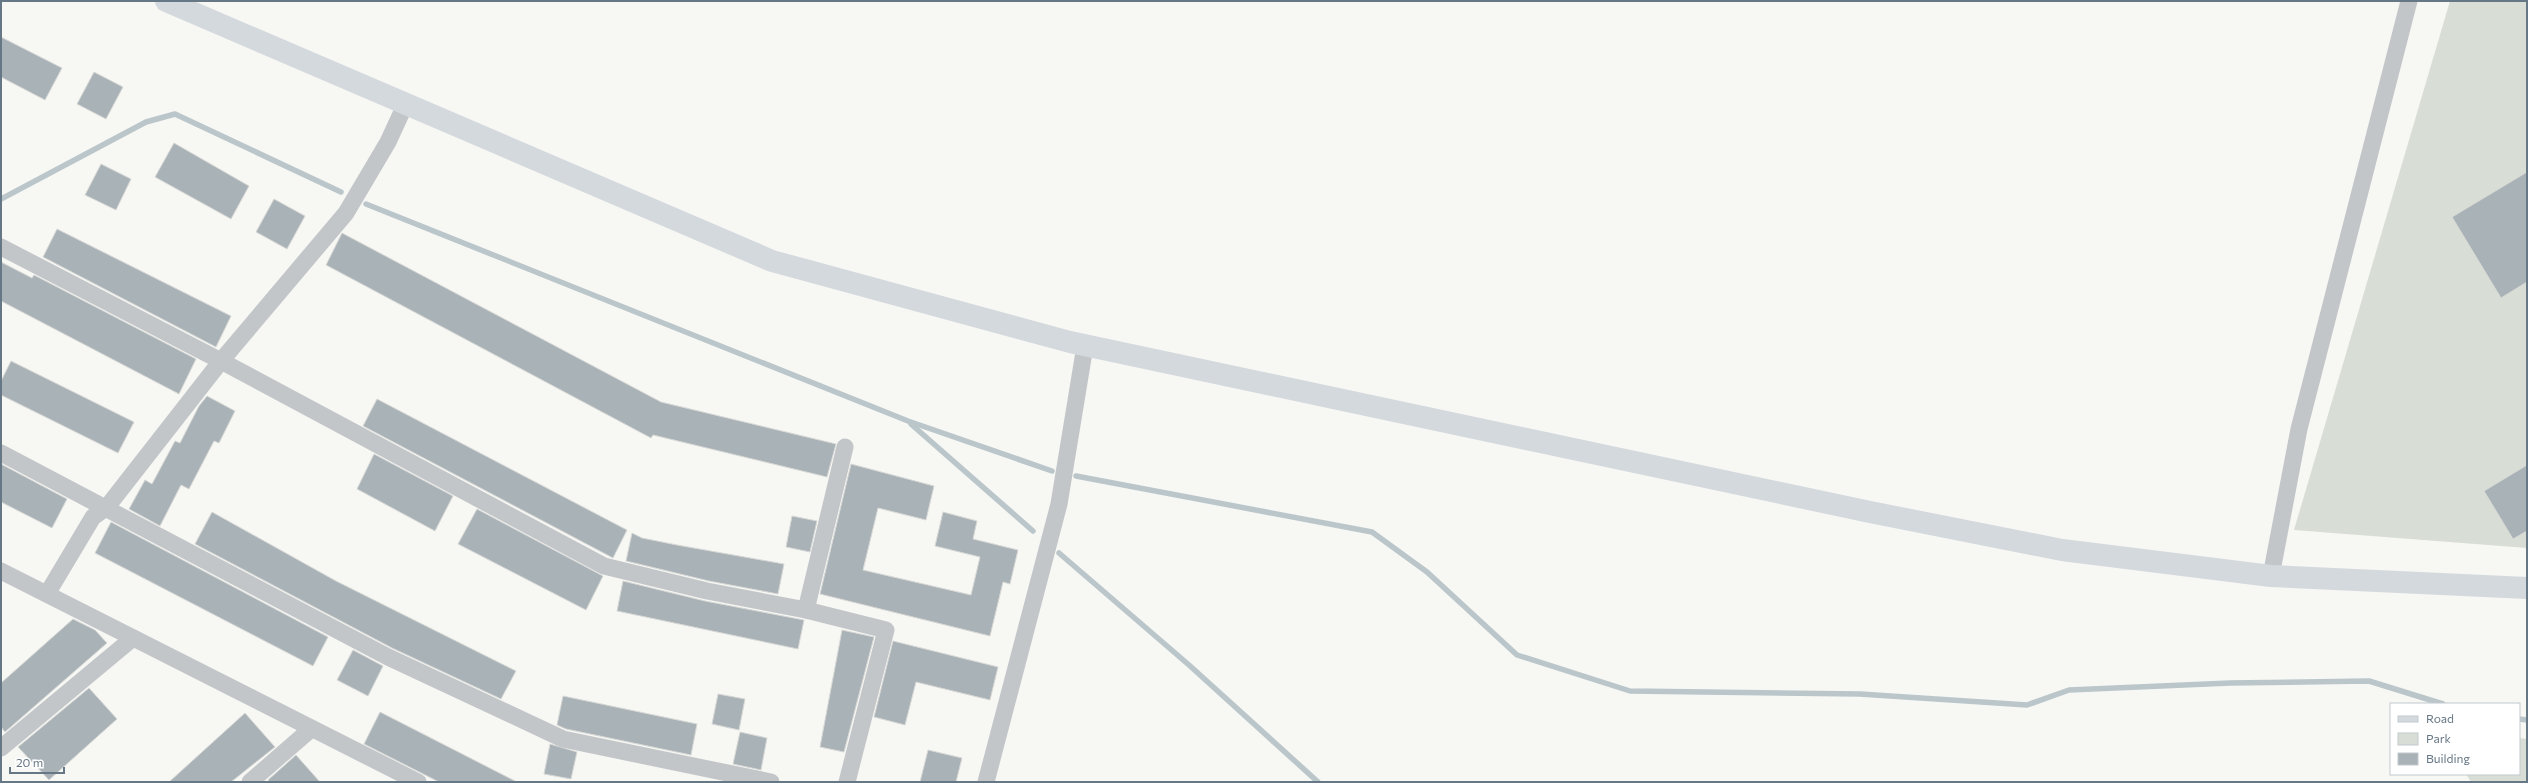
<svg xmlns="http://www.w3.org/2000/svg" width="2528" height="783" font-family="Commissioner,sans-serif">
<style>
.green{fill:#d8ded5}
.lines{fill:none;stroke-linecap:round;stroke-linejoin:round}
.stream{stroke:#bac6ca;stroke-width:5.5}
.building{fill:#a9b2b7;stroke:#d8d9d6}
.minor{stroke:#c2c6c9;stroke-width:17}
.secondary{stroke:#d4d9dd;stroke-width:22}
</style>
<rect width="100%" height="100%" fill="#f7f7f4"/>
<g class="green">
<path d="M2450,1H2527V548L2294,530Z"/>
<path d="M2519,738L2527,739V782H2471L2466,774H2519Z"/>
</g>
<g class="lines">
<g class="stream">
<path d="M1,199L146,122L175,114L341,192"/>
<path d="M366,204L908,421L1052,471"/>
<path d="M911,424L1033,531"/>
<path d="M1076,476L1372,532L1427,572L1517,655L1630,691L1860,694L2027,705L2069,690L2230,683L2369,681L2443,704"/>
<path d="M1059,553L1189,665L1318,782"/>
<path d="M2519,719L2527,720"/>
</g>
</g>
<g class="building">
<path d="M1,37L62,68L45,100L1,77Z"/>
<path d="M94,72L123,87L106,119L77,104Z"/>
<path d="M174,143L249,186L231,219L155,177Z"/>
<path d="M101,164L131,179L116,210L85,195Z"/>
<path d="M2527,172V282L2501,298L2452,217Z"/>
<path d="M274,199L305,216L287,249L256,232Z"/>
<path d="M57,229L231,316L216,347L43,257Z"/>
<path d="M342,233L661,402L836,444L827,477L653,435L651,438L326,265Z"/>
<path d="M1,262L32,278L34,275L196,359L179,394L1,301Z"/>
<path d="M11,361L134,422L118,453L1,395V381Z"/>
<path d="M207,396L235,411L219,443L214,441L189,489L181,485L160,526L129,509L145,480L152,484L175,441L180,443L199,406Z"/>
<path d="M377,399L627,530L613,558L363,426Z"/>
<path d="M374,454L453,496L435,531L357,489Z"/>
<path d="M1,464L67,499L52,528L1,502Z"/>
<path d="M851,464L934,486L926,520L878,508L863,570L971,595L980,557L935,546L943,512L977,521L973,539L1018,550L1010,584L1003,582L990,636L820,594Z"/>
<path d="M2527,465V531L2513,539L2484,491Z"/>
<path d="M477,509L603,576L586,610L458,544Z"/>
<path d="M212,512L336,581L516,671L501,699L392,648L195,544Z"/>
<path d="M792,516L817,521L810,552L786,547Z"/>
<path d="M111,522L328,637L313,666L95,553Z"/>
<path d="M632,533L642,538L677,545L784,564L778,594L709,581L626,561Z"/>
<path d="M623,581L705,601L804,620L798,649L617,611Z"/>
<path d="M73,619L95,630L107,643L5,732L1,727V683Z"/>
<path d="M842,630L874,637L844,752L820,747Z"/>
<path d="M893,641L998,667L990,700L916,682L905,725L874,717Z"/>
<path d="M353,650L383,666L368,696L337,680Z"/>
<path d="M89,688L117,719L49,780L18,747Z"/>
<path d="M718,694L745,699L739,730L712,724Z"/>
<path d="M563,696L697,724L691,755L566,729L557,725Z"/>
<path d="M380,712L429,737L517,782H439L364,744Z"/>
<path d="M245,713L275,747L231,782H169Z"/>
<path d="M740,732L767,738L761,770L733,764Z"/>
<path d="M550,744L577,752L571,779L544,774Z"/>
<path d="M928,750L962,758L956,782H920Z"/>
<path d="M296,755L320,782H270L268,780Z"/>
</g>
<g class="lines">
<g class="minor">
<path d="M1,247L221,361L604,566L707,591L806,610L886,630L847,782"/>
<path d="M1,453L388,657L563,739L771,782"/>
<path d="M1,571L418,782"/>
<path d="M2271,576L2299,429L2409,1"/>
<path d="M47,594L93,517L107,507L221,361L346,213L388,142L406,103"/>
<path d="M806,610L845,447"/>
<path d="M1,748L133,638"/>
<path d="M250,782L311,729"/>
<path d="M986,782L1059,504L1085,346"/>
</g>
<path class="secondary" d="M166,1L772,261L1070,342L1870,512L2062,550L2271,576L2527,588"/>
</g>
<rect width="2528" height="783" fill="none" stroke="#667785" stroke-width="4"/>
<rect x="2390" y="703" width="130" height="72" fill="#ffffff" stroke="#c2c9ce"/>
<rect x="2398" y="716" width="20" height="6" fill="#d4d9dd" stroke="#c2c9ce"/>
<text x="2426" y="723" font-size="12" fill="#667785">Road</text>
<rect x="2398" y="733" width="20" height="12" fill="#d8ded5" stroke="#c2c9ce"/>
<text x="2426" y="743" font-size="12" fill="#667785">Park</text>
<rect x="2398" y="753" width="20" height="12" fill="#a9b2b7" stroke="#c2c9ce"/>
<text x="2426" y="763" font-size="12" fill="#667785">Building</text>
<path d="M10 767v6h54v-6" fill="none" stroke="#667785" stroke-width="2"/>
<text x="16" y="767" font-size="12" fill="#667785" stroke="#ffffff" stroke-width="3" paint-order="stroke">20 m</text>
</svg>
